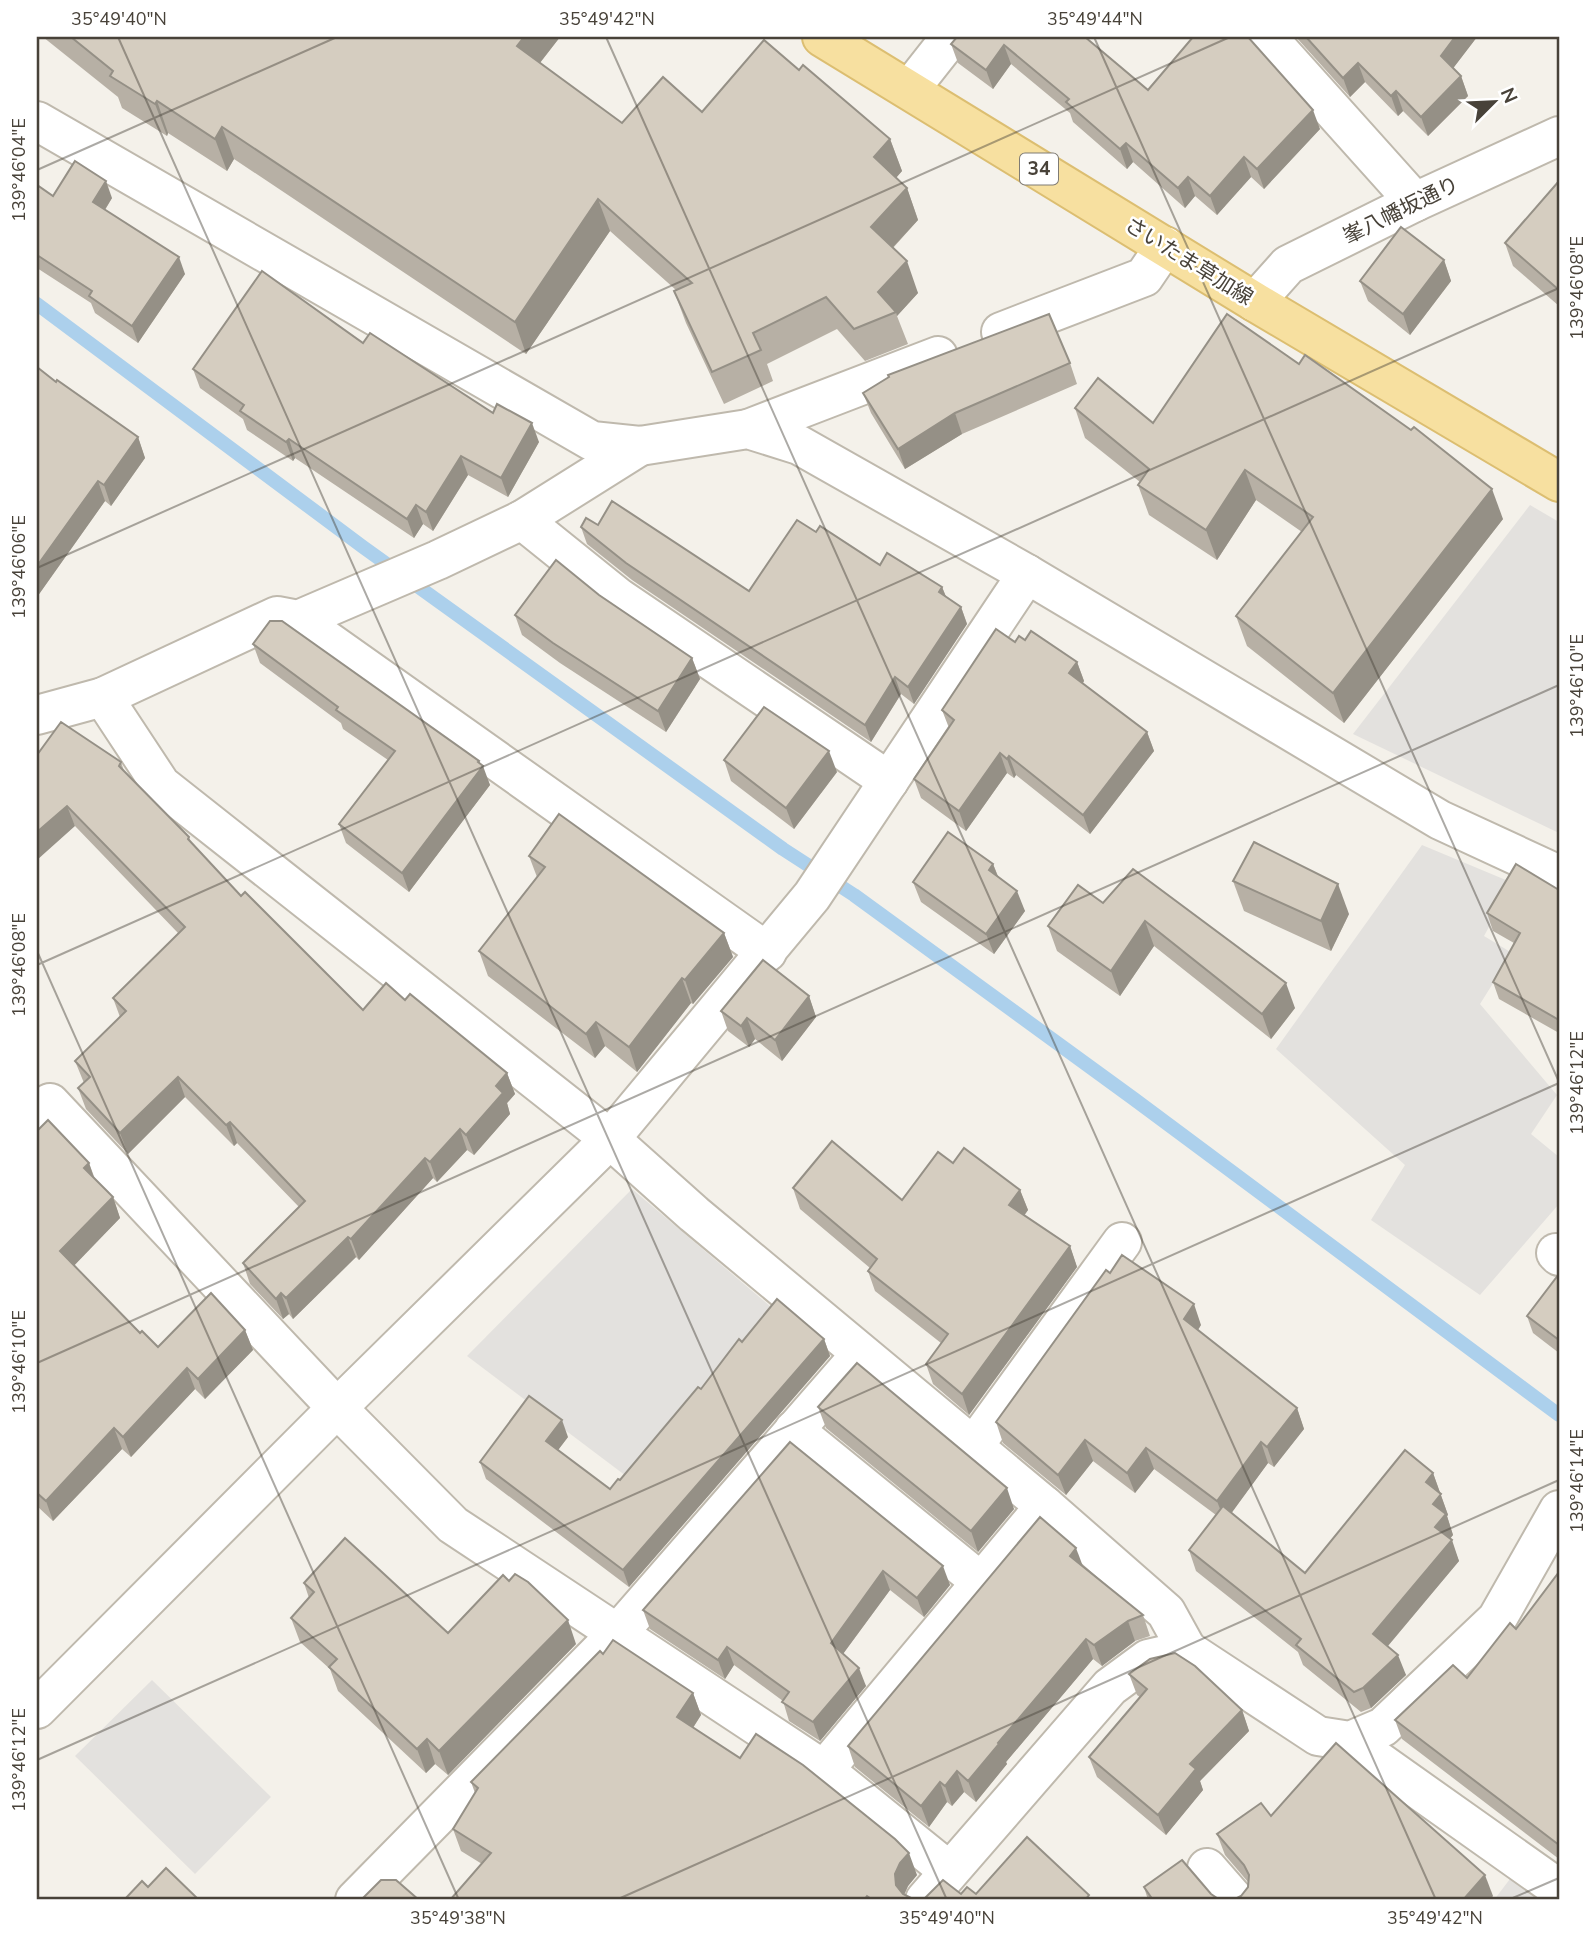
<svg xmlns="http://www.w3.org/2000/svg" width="1596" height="1937" font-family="'Nunito Sans','Noto Sans JP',sans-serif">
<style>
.parking{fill:#e3e1de}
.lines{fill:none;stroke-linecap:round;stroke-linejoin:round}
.stream{stroke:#acd0ec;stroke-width:14}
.minor-casing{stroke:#bfb9ad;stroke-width:42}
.major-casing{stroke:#dcbe71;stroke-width:42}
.minor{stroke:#fff;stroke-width:38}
.major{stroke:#f7e0a0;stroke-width:38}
.wall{fill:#b7b0a5}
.shaded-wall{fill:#959086}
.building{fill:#d5cdc0;stroke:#959086;stroke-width:2}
.ticks{fill:none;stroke:#484239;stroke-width:2;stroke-opacity:0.45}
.labels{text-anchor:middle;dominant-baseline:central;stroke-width:5;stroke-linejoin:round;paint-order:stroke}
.shield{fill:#fff;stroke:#7f7b74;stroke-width:2}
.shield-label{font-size:19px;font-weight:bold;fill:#484239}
.street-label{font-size:21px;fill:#484239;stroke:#fff}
.neatline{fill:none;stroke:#484239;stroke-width:2.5}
.ticks-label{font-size:18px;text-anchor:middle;fill:#484239}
</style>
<rect width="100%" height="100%" fill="#f4f1ea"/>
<g class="parking">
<path d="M1530,505L1559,522V833L1353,734Z"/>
<path d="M1422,845L1513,883L1484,936L1512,953L1480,1004L1557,1095L1531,1134L1559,1157V1204L1480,1295L1371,1220L1405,1165L1276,1049Z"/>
<path d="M632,1189L771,1307L630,1479L467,1356Z"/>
<path d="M152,1680L271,1797L195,1874L75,1756Z"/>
<path d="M1513,1875L1548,1900H1494Z"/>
</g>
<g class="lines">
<path class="stream" d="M37,304L363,547L783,849L854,895L1134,1099L1559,1415"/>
<g class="minor-casing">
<g id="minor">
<path d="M1267,37L1415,202"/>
<path d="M910,89L951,37"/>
<path d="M37,121L592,441L640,446L748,429L799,445L1027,574L1440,820L1559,875"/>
<path d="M1255,302L1288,265L1415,202L1559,136"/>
<path d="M1001,332L1144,277L1165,246"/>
<path d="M748,429L938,356"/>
<path d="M522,520L619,598L889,781"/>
<path d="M298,620L767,952"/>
<path d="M103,697L161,785L610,1139L694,1214L1045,1506L1166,1612L1187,1650"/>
<path d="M37,715L103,697L277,616L298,620L438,560L522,520L640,446"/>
<path d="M37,1115L50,1103L337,1408L453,1525L824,1770L949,1871"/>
<path d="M1556,1253L1559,1256"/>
<path d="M794,1430L981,1582"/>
<path d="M973,1447L1122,1242"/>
<path d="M37,1709L337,1408L610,1139L812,896L1027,574"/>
<path d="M1350,1741L1559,1889"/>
<path d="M824,1770L1045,1506"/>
<path d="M1207,1868L1235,1900"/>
<path d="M355,1900L617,1634L861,1354"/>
<path d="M925,1900L1110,1687L1148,1659L1187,1650L1318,1736L1350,1741L1383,1727L1497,1619L1559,1510"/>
</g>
</g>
<g class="major-casing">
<path id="major" d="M822,37L1255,302L1559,482"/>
</g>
<use href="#minor" class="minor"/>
<use href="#major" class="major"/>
</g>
<g class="wall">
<path d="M43,37H560L540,63L622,123L702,112L799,70L890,139L902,171L896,178L907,188L918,220L893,248L918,293L897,316L908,344L865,361L837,329L767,364L773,381L724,404L686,323L674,291L676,290L610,231L526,354L234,159L227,171L168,133L167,136L122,108L118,97Z"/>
<path d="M1085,37L1148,90L1320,129L1264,189L1251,177L1217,215L1195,196L1185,208L1133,162L1127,169L1073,122L1070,113L1011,64L993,89L958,63L951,44Z"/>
<path d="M1296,37H1477L1453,68L1461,76L1468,96L1428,136L1403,111L1398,116L1365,82L1350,97Z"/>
<path d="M1559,181V306L1513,266L1505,243Z"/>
<path d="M37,185L53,196L112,198L105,210L185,274L138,343L95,313L91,303L37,268Z"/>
<path d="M1444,260L1451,281L1410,335L1368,301L1360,281Z"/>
<path d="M363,343L493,413L539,442L508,497L468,475L433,531L423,524L414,538L295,458L293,461L247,430L243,419L200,388L193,369Z"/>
<path d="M1070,363L1077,384L962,434L905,469L871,413L863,393L889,377L888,375Z"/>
<path d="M37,367L56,382L138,437L145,458L111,506L105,501L37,597Z"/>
<path d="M1075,408L1153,423L1503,519L1344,723L1247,646L1236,616L1302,532L1256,500L1217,560L1149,515L1138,485L1140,482L1085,438Z"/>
<path d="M598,525L749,591L816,532L880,565L942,587L946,597L961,607L967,624L914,704L901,694L871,742L632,580L587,544L581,527Z"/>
<path d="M515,615L692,658L700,679L666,732L560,663L522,635Z"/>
<path d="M1025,640L1077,662L1084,681L1083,683L1147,732L1154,751L1090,834L1016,775L1014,778L1007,773L966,831L921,798L914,779L949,728L942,710L1015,642Z"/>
<path d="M253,644L479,761L490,785L409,892L346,843L339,824L388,760L343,729L341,723L260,663Z"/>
<path d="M37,755L121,762L124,771L189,837L191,843L241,896L363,1010L405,1000L507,1073L515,1094L507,1103L510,1114L474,1155L467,1150L437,1182L433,1178L359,1260L356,1257L293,1319L289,1314L283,1319L250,1284L243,1263L299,1207L237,1143L234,1146L185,1097L128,1154L86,1109L78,1088L84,1083L75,1061L120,1017L113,998L178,933L75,826Z"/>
<path d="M724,760L837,772L794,829L731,781Z"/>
<path d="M529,856L724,933L733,957L693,1004L691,1003L637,1072L605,1046L595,1058L488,976L479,951L537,877Z"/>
<path d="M993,864L998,876L1025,911L994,954L921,902L913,882Z"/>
<path d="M1133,869L1295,1008L1271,1039L1154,946L1120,996L1057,951L1048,926L1103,903Z"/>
<path d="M1233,881L1349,914L1331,951L1244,911Z"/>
<path d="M1559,890V1033L1499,999L1493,982L1514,943L1493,931L1487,913Z"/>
<path d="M809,996L816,1017L782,1061L755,1039L749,1047L728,1031L721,1011Z"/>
<path d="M37,1131L89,1163L95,1179L113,1197L120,1218L74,1265L140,1333L158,1347L245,1330L253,1350L205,1399L195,1389L131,1457L122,1449L53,1521L37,1506Z"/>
<path d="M953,1163L1020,1190L1028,1210L1024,1216L1070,1246L1077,1267L969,1415L933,1384L926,1364L941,1343L875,1291L868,1271L870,1268L800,1209L793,1188L902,1200Z"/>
<path d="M1559,1274V1353L1533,1333L1527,1316Z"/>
<path d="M1201,1325L1198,1330L1297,1408L1304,1429L1274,1467L1268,1463L1231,1513L1305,1573L1433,1473L1448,1515L1447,1516L1453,1535L1450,1539L1459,1561L1388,1646L1406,1675L1371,1708L1361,1712L1303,1665L1298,1652L1196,1571L1189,1550L1216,1515L1154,1469L1135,1493L1093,1461L1066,1495L1003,1443L996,1422Z"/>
<path d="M824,1339L830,1356L629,1587L486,1479L480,1462L568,1437L558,1450L610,1489L620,1480L742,1342Z"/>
<path d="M818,1407L1014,1509L978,1552L826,1428Z"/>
<path d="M790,1442L950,1585L924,1617L890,1590L843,1654L866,1686L820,1741L789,1721L783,1701L734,1665L725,1679L650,1629L643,1610Z"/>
<path d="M1083,1567L1143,1615L1150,1636L1135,1641L1102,1666L1093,1659L1006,1762L1007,1764L976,1802L964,1792L952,1806L947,1802L929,1827L855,1767L848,1746Z"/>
<path d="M1559,1572V1859L1402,1739L1395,1720L1467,1678L1516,1629Z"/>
<path d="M304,1583L448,1633L576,1644L448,1775L435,1764L426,1773L338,1691L330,1669L300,1642L291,1618L309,1598Z"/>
<path d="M603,1654L693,1693L701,1715L693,1728L917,1875L908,1886L904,1895L913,1899L961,1894H976L1091,1900H450L482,1864L461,1851L453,1829L475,1793L471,1782Z"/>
<path d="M1129,1674L1242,1710L1249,1731L1200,1781L1203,1790L1166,1835L1097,1777L1089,1757L1140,1697L1137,1695Z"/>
<path d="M1271,1816L1493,1896L1489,1900H1233L1241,1896L1248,1887V1882L1225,1855L1217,1834Z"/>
<path d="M1144,1887L1211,1894L1220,1900H1224H1148Z"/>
</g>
<g class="shaded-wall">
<path d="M524,37H560L528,78L517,46Z"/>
<path d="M1455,37H1477L1448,75L1441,56Z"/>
<path d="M1004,45L1011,64L993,89L986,70Z"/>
<path d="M1358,63L1365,82L1350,97L1343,78Z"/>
<path d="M1461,76L1468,96L1428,136L1421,117Z"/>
<path d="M1396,91L1403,111L1398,116L1391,96Z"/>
<path d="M157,101L168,133L167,136L155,104Z"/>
<path d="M1313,110L1320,129L1264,189L1257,169Z"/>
<path d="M222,127L234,159L227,171L215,139Z"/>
<path d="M890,139L902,171L886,189L874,157Z"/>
<path d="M1126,143L1133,162L1127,169L1120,149Z"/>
<path d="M1244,157L1251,177L1217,215L1210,196Z"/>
<path d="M1188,177L1195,196L1185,208L1178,188Z"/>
<path d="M106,181L112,198L99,219L93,202Z"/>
<path d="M907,188L918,220L882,259L871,227Z"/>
<path d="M598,199L610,231L526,354L515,322Z"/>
<path d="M179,257L185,274L138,343L132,326Z"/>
<path d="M1444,260L1451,281L1410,335L1403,314Z"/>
<path d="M907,261L918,293L897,316L896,312L878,292Z"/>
<path d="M955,413L962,434L905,469L898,449Z"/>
<path d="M532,423L539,442L508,497L501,478Z"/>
<path d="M138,437L145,458L111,506L104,485Z"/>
<path d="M289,439L295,458L293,461L286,442Z"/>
<path d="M461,456L468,475L433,531L426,512Z"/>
<path d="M1245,470L1256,500L1217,560L1206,530Z"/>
<path d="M98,481L105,501L37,597V566Z"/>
<path d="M1492,489L1503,519L1344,723L1333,693Z"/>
<path d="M416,505L423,524L414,538L407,519Z"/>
<path d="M942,587L949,604L939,592Z"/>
<path d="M961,607L967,624L914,704L908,687Z"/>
<path d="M692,658L700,679L666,732L658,711Z"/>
<path d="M1077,662L1084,681L1076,692L1069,673Z"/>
<path d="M895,677L901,694L871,742L865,725Z"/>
<path d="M1147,732L1154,751L1090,834L1083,815Z"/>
<path d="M829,751L837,772L794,829L786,808Z"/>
<path d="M1000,753L1007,773L966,831L959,811Z"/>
<path d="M1009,756L1016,775L1014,778L1007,759Z"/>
<path d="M479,761L482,768L483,766L490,785L409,892L402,873Z"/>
<path d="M67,806L75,826L37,860V832Z"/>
<path d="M993,864L1001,885L989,870Z"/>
<path d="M1338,884L1349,914L1331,951L1321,921Z"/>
<path d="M1017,891L1025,911L994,954L986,934Z"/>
<path d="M1145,921L1154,946L1120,996L1111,971Z"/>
<path d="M724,933L733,957L693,1004L685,980Z"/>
<path d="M682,978L691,1003L637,1072L629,1047Z"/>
<path d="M1286,983L1295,1008L1271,1039L1262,1014Z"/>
<path d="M809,996L816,1017L782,1061L775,1040Z"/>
<path d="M747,1018L755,1039L749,1047L741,1026Z"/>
<path d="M596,1022L605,1046L595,1058L586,1034Z"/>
<path d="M507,1073L515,1094L507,1103L510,1114L474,1155L466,1135L496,1086Z"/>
<path d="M178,1077L185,1097L128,1154L120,1133Z"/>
<path d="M230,1122L237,1143L234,1146L226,1125Z"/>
<path d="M460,1129L467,1150L437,1182L430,1162Z"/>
<path d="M425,1158L433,1178L359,1260L351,1239Z"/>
<path d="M89,1163L96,1184L84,1168Z"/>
<path d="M1020,1190L1028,1210L1016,1226L1009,1205Z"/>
<path d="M113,1197L120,1218L68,1272L60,1251Z"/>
<path d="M348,1237L356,1257L293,1319L286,1298Z"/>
<path d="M1070,1246L1077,1267L969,1415L962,1394Z"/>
<path d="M281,1293L289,1314L283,1319L276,1299Z"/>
<path d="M1194,1304L1201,1325L1191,1340L1184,1319Z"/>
<path d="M245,1330L253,1350L205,1399L198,1379Z"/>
<path d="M824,1339L830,1356L629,1587L623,1570Z"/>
<path d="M187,1368L195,1389L131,1457L123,1437Z"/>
<path d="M1297,1408L1304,1429L1274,1467L1267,1447Z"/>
<path d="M562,1420L568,1437L552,1458L546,1441Z"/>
<path d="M114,1428L122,1449L53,1521L46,1501Z"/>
<path d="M1085,1440L1093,1461L1066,1495L1058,1475Z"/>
<path d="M1261,1442L1268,1463L1225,1522L1217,1501Z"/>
<path d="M1146,1448L1154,1469L1135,1493L1127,1473Z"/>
<path d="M1433,1473L1448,1515L1447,1516L1453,1535L1442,1547L1435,1527L1426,1482Z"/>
<path d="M1007,1488L1014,1509L978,1552L971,1531Z"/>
<path d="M1452,1540L1459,1561L1381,1654L1373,1634Z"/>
<path d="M1076,1548L1084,1569L1070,1556Z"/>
<path d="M943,1566L950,1585L924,1617L917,1598Z"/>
<path d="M883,1571L890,1590L837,1662L831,1643Z"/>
<path d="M568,1620L576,1644L448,1775L439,1751Z"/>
<path d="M1128,1621L1135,1641L1102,1666L1094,1645Z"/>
<path d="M1086,1639L1093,1659L1006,1762L1007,1764L976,1802L968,1781L998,1743Z"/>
<path d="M727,1647L734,1665L725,1679L718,1660Z"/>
<path d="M1398,1655L1406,1675L1371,1708L1363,1688Z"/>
<path d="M859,1668L866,1686L820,1741L813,1722Z"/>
<path d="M693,1693L701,1715L685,1740L677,1717Z"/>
<path d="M1242,1710L1249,1731L1200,1781L1203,1790L1166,1835L1158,1815L1190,1764Z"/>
<path d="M427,1739L435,1764L426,1773L417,1749Z"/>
<path d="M957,1771L964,1792L952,1806L945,1786Z"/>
<path d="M940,1782L947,1802L929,1827L921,1806Z"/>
<path d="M909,1853L917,1875L908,1886L903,1897L896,1885L895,1874L900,1863Z"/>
<path d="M1485,1875L1493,1896L1489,1900H1463Z"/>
</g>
<g class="building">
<path d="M71,37H524L517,46L622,123L663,77L702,112L764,40L799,70L803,65L890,139L874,157L907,188L871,227L907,261L878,292L896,312L854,329L826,297L753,333L761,350L712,372L674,291L692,283L598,199L515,322L222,127L215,139L157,101L155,104L110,76L113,71Z"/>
<path d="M957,37H1085L1148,90L1193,37H1248L1313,110L1257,169L1244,157L1210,196L1188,177L1178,188L1126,143L1120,149L1066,102L1069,99L1004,45L986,70L951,44Z"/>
<path d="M1306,37H1455L1441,56L1461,76L1421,117L1396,91L1391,96L1358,63L1343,78Z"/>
<path d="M75,161L106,181L93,202L179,257L132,326L89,296L92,291L37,255V185L53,196Z"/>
<path d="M1559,181V290L1505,243Z"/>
<path d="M1401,227L1444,260L1403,314L1360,281Z"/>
<path d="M262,271L363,343L370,333L493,413L497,404L532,423L501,478L461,456L426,512L416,505L407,519L289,439L286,442L240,411L244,405L193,369Z"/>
<path d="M1049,314L1070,363L955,413L898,449L863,393L889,377L888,375Z"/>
<path d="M1227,314L1299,364L1305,355L1411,430L1414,427L1492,489L1333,693L1236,616L1313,517L1245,470L1206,530L1138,485L1149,469L1075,408L1098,378L1153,423Z"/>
<path d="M37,367L56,382L57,380L138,437L104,485L98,481L37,566Z"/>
<path d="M612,501L749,591L797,520L816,532L820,526L880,565L887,553L942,587L939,592L961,607L908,687L895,677L865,725L626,563L581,527L586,518L598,525Z"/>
<path d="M556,560L599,595L692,658L658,711L553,643L515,615Z"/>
<path d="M270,621H282L479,761L478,762L483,766L402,873L339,824L395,751L336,710L338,707L253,644Z"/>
<path d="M996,629L1015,642L1019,636L1025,640L1031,631L1077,662L1069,673L1147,732L1083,815L1009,756L1007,759L1000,753L959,811L914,779L954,720L942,710Z"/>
<path d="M764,707L829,751L786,808L724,760Z"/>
<path d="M61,722L121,762L119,766L189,837L188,839L241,896L245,892L363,1010L386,983L405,1000L410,994L507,1073L496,1086L503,1093L466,1135L460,1129L430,1162L425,1158L351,1239L348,1237L286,1298L281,1293L276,1299L243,1263L305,1201L230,1122L226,1125L178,1077L120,1133L78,1088L90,1077L75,1061L126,1011L113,998L185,927L67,806L37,832V755Z"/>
<path d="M559,814L724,933L685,980L682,978L629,1047L596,1022L586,1034L479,951L545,867L529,856Z"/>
<path d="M948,832L993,864L989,870L1017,891L986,934L913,882Z"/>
<path d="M1254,842L1338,884L1321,921L1233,881Z"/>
<path d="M1516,864L1559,890V1020L1493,982L1520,933L1487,913Z"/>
<path d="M1133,869L1286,983L1262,1014L1145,921L1111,971L1048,926L1078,885L1103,903Z"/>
<path d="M763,960L809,996L775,1040L747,1018L741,1026L721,1011Z"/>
<path d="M48,1120L89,1163L84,1168L113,1197L60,1251L140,1333L142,1331L158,1347L211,1293L245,1330L198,1379L187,1368L123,1437L114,1428L46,1501L37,1493V1131Z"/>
<path d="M832,1141L902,1200L938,1152L953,1163L964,1148L1020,1190L1009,1205L1070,1246L962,1394L926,1364L948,1334L868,1271L877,1259L793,1188Z"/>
<path d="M1122,1255L1194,1304L1184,1319L1297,1408L1267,1447L1261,1442L1217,1501L1146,1448L1127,1473L1085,1440L1058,1475L996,1422L1106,1270L1110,1273Z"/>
<path d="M1559,1274V1340L1527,1316Z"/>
<path d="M777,1299L824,1339L623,1570L480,1462L529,1396L562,1420L546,1441L610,1489L618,1479L620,1480L698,1387L701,1389L739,1339L742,1342Z"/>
<path d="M857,1363L1007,1488L971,1531L818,1407Z"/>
<path d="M790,1442L943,1566L917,1598L883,1571L831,1643L859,1668L813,1722L782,1702L789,1692L727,1647L718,1660L643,1610Z"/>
<path d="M1405,1450L1433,1473L1426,1482L1441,1494L1433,1504L1446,1514L1435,1527L1452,1540L1373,1634L1398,1655L1363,1688L1354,1692L1296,1645L1301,1639L1189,1550L1223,1506L1305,1573Z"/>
<path d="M1040,1517L1076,1548L1070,1556L1143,1615L1128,1621L1094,1645L1086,1639L998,1743L999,1744L968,1781L957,1771L945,1786L940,1782L921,1806L848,1746Z"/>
<path d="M345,1538L448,1633L503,1575L509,1581L515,1574L528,1582L568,1620L439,1751L427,1739L417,1749L329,1667L337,1659L291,1618L314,1592L304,1583Z"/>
<path d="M1559,1572V1845L1395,1720L1453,1665L1467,1678L1510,1623L1516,1629Z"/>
<path d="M613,1640L693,1693L677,1717L740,1758L756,1734L803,1765L895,1839L909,1853L900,1863L895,1874L896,1885L903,1894L913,1899L925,1898L943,1880L961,1894L967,1887L976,1894L1027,1837L1089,1895L1085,1900H873L867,1896L864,1900H450L491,1853L453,1829L478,1788L471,1782L600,1651L603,1654Z"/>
<path d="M1175,1653L1195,1666L1242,1710L1190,1764L1196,1769L1158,1815L1089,1757L1147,1689L1129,1674L1150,1659Z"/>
<path d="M1336,1743L1485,1875L1463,1900H1233L1241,1896L1248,1887L1249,1875L1244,1865L1217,1834L1261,1803L1271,1816Z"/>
<path d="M1182,1860L1211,1894L1220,1900H1224H1153L1144,1887Z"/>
<path d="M166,1868L199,1900H124L142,1881L148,1887Z"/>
<path d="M381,1880H396L419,1900H361Z"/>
</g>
<path class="ticks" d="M118,37L947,1900M606,37L1436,1900M1094,37L1559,1082M37,170L337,37M37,568L1230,37M37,951L459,1900M37,965L1559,288M37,1363L1559,685M37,1760L1559,1083M616,1900L1559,1480M1508,1900L1559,1878"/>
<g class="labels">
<rect class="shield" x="1020" y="153.5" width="38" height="31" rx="5"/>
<g class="shield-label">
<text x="1039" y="169">34</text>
</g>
<g class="street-label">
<text transform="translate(1401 210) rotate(-26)">峯八幡坂通り</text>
<text transform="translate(1189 261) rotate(32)">さいたま草加線</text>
</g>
</g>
<rect width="1596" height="1937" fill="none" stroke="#ffffff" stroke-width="77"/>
<g transform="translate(1494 102) rotate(66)" stroke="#ffffff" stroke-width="5" paint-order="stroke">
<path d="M0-5L12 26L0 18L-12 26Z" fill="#484239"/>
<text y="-10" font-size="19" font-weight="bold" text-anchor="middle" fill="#484239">N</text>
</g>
<rect x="38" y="38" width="1520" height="1860" class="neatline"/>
<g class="ticks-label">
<text x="119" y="25">35°49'40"N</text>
<text x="607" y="25">35°49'42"N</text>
<text x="1095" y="25">35°49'44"N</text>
<text transform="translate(19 170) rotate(-90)" y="6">139°46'04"E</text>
<text transform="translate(1577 288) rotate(-90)" y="6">139°46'08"E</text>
<text transform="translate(19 567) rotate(-90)" y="6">139°46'06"E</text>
<text transform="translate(1577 686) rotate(-90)" y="6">139°46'10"E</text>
<text transform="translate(19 965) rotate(-90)" y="6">139°46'08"E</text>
<text transform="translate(1577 1083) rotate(-90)" y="6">139°46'12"E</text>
<text transform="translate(19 1362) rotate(-90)" y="6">139°46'10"E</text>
<text transform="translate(1577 1481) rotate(-90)" y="6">139°46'14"E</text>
<text transform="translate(19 1760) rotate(-90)" y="6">139°46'12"E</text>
<text x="458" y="1924">35°49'38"N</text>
<text x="947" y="1924">35°49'40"N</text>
<text x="1435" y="1924">35°49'42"N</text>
</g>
</svg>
